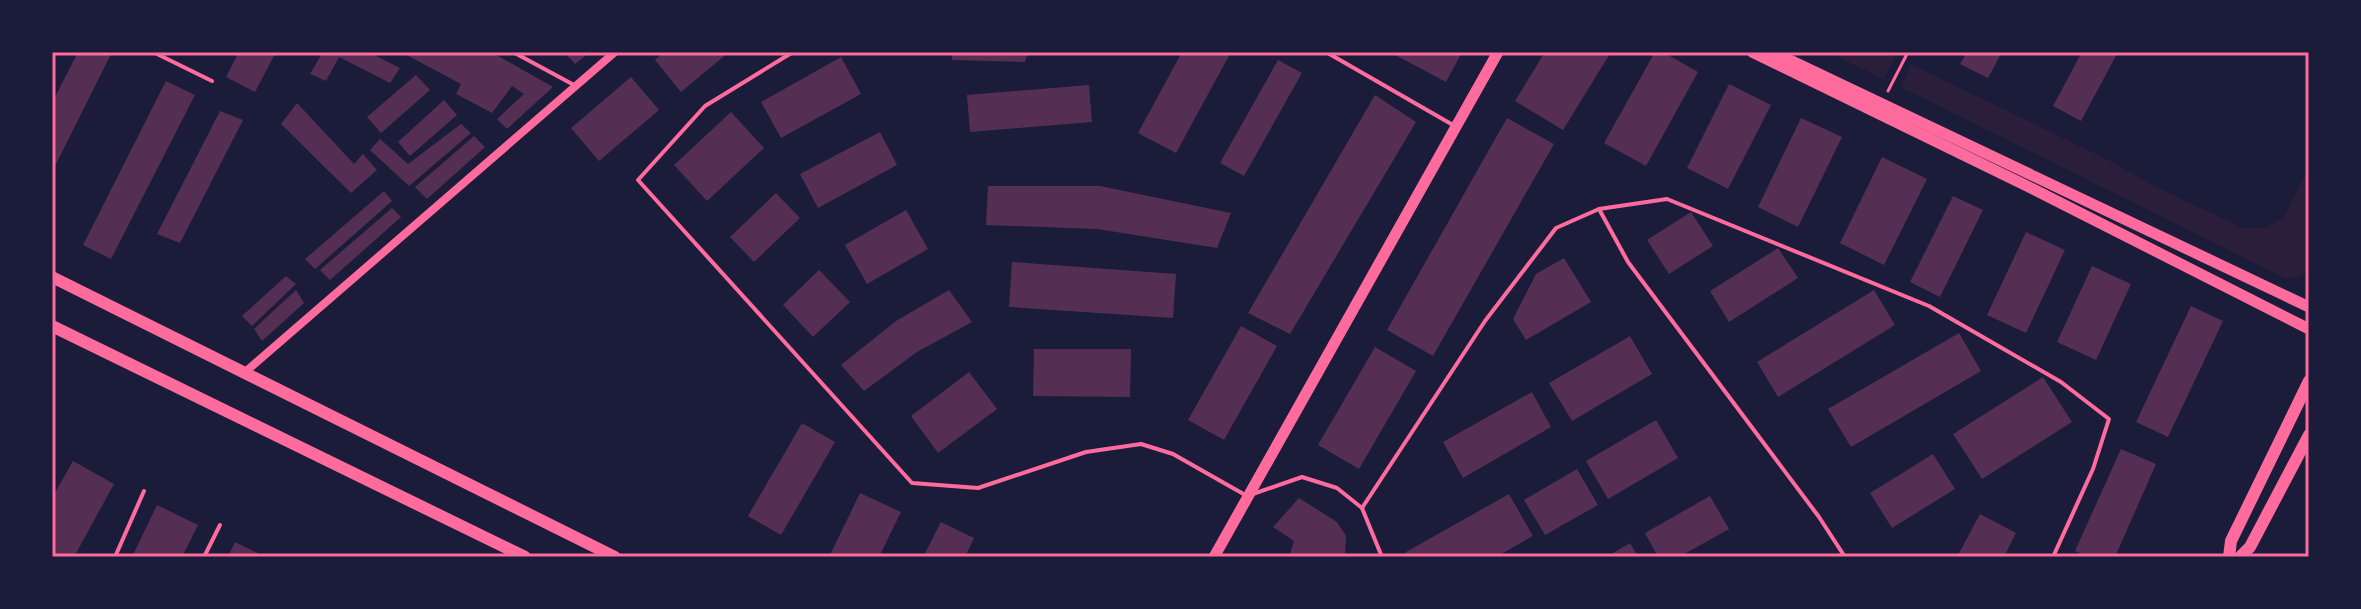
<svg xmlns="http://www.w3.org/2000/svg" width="2361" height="609" font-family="Rubik,sans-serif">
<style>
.green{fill:#2a1e3b}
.building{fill:#542f53}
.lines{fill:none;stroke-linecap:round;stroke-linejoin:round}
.path{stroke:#ff6b9d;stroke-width:3}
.service{stroke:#ff6b9d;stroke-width:4}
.minor{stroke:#ff6b9d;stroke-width:8}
.tertiary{stroke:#ff6b9d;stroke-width:11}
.secondary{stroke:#ff6b9d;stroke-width:12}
.neatline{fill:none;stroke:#ff6b9d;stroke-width:3}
</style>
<rect width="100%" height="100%" fill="#1b1b3a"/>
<g class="green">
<path d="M1828,52H1886L1896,57L1883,79Z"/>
<path d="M1911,64L2110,161L2154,186L2243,228H2265L2284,217L2309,167V269L2300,276L2286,279L1901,87Z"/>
</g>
<g class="building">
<path d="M78,52H112L52,172V103Z"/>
<path d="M239,52H276L255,92L226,77Z"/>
<path d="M323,52H368L400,68L390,83L339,57L326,81L310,74Z"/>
<path d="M401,52H491L553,87L507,129L497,119L524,94L512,86L492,113L456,94L461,84Z"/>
<path d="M564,52H590L575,64Z"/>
<path d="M664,52H729L681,92L655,60Z"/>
<path d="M952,52H1028L1025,62L952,60Z"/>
<path d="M1182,52H1231L1176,153L1138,133Z"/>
<path d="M1399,52H1462L1446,82L1397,56Z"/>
<path d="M1545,52H1611L1563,130L1515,101Z"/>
<path d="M1655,52H1663L1698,72L1646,166L1604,143Z"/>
<path d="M1967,52H2002L1988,78L1960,64Z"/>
<path d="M2082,52H2118L2081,121L2053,106Z"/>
<path d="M841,57L861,94L781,138L761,102Z"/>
<path d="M1278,60L1302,73L1244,176L1220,163Z"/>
<path d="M416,75L430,90L381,133L367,117Z"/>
<path d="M631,77L659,110L599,161L571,128Z"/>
<path d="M166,81L195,95L111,259L83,245Z"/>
<path d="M1729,84L1771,105L1728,189L1687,168Z"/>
<path d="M1089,85L1092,122L970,132L967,95Z"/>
<path d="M1375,95L1416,122L1290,334L1248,313Z"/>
<path d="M444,100L457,115L410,156L398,142Z"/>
<path d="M297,103L354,164L363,154L377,170L351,193L281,124Z"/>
<path d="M220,111L243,120L180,243L157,234Z"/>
<path d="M731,112L764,148L707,201L674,165Z"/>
<path d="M1507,118L1554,144L1433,356L1387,330Z"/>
<path d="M1801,118L1842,137L1798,227L1758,207Z"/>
<path d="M461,124L471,133L409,186L370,150L380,139L408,164Z"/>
<path d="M880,132L897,165L818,208L800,174Z"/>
<path d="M474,136L485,147L427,199L415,187Z"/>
<path d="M1882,157L1927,179L1884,265L1840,243Z"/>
<path d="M988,186H1100L1231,213L1217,248L1097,229L986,225Z"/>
<path d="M384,191L392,201L315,269L305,259Z"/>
<path d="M776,193L800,218L754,262L730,237Z"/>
<path d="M1953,196L1983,210L1940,297L1910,282Z"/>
<path d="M392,208L401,217L330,280L320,270Z"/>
<path d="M906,210L928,249L867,284L845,245Z"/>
<path d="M1691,212L1713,246L1669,274L1647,240Z"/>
<path d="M2026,232L2065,250L2026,333L1987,315Z"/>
<path d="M1778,248L1798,278L1729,322L1710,291Z"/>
<path d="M1564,258L1591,302L1526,340L1513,319L1536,274Z"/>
<path d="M1012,262L1176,274L1173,318L1009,307Z"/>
<path d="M2092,266L2131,284L2096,360L2057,342Z"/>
<path d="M819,270L850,302L813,337L783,305Z"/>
<path d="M286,276L296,284L252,326L242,316Z"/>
<path d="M296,290L304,303L262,341L254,329Z"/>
<path d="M949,290L972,322L917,352L864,391L841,365L896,321Z"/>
<path d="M1874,290L1895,325L1778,397L1757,362Z"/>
<path d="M2191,306L2223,321L2168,437L2136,422Z"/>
<path d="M1241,326L1277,346L1224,440L1188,420Z"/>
<path d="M1959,333L1981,371L1851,447L1828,409Z"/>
<path d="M1630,336L1652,374L1572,421L1549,383Z"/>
<path d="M1375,347L1416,371L1359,469L1318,445Z"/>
<path d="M1034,349H1131L1130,397L1033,396Z"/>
<path d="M969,372L997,409L938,453L911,416Z"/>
<path d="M2043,377L2072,422L1982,479L1953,434Z"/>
<path d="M1532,392L1551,427L1463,478L1443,442Z"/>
<path d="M1656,420L1678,458L1608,499L1586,461Z"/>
<path d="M802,423L835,442L781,535L748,516Z"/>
<path d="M2121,449L2156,464L2115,557H2090L2075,551Z"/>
<path d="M1933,454L1955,489L1892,528L1870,493Z"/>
<path d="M73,461L114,484L74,557H52V498Z"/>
<path d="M1577,469L1598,505L1545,535L1524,500Z"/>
<path d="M860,493L901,512L879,557H829Z"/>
<path d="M1509,494L1533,536L1496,557H1404L1406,552Z"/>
<path d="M1710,496L1729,529L1679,557H1658L1645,533Z"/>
<path d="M1299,498L1337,522L1346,536L1345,557H1289L1294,541L1273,527Z"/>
<path d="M157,505L198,525L182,557H132Z"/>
<path d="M1980,514L2016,533L2004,557H1957Z"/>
<path d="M941,522L974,538L965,557H923Z"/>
<path d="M235,542L266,557H228Z"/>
<path d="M1630,543L1638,557H1606Z"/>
</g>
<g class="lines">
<path class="path" d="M1888,91L1908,52"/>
<g class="service">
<path d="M153,52L212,81"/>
<path d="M513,52L574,85"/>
<path d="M793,52L705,106L638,180L912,483L978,488L1086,452L1141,444L1173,454L1247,496L1302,477L1337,488L1362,508L1382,557"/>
<path d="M1326,52L1453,125"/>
<path d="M1599,209L1628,262L1819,517L1845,557"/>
<path d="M1362,508L1485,321L1556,228L1599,209L1667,199L1929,306L2061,382L2109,419L2093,469L2053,557"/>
<path d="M115,557L144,491"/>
<path d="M204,557L220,525"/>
</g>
<path class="minor" d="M244,373L615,52"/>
<g class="tertiary">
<path d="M1752,52L2027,186L2309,329"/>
<path d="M1773,52L2309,307"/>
<path d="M1214,557L1498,52"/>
</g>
<g class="secondary">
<path d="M52,277L615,557"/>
<path d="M52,326L525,557"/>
<path d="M2229,557L2231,541L2309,381"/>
<path d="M2240,557L2250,547L2309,435"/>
</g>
</g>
<rect width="2361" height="609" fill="none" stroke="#1b1b3a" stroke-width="108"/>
<rect x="54" y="54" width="2253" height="501" class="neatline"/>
</svg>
